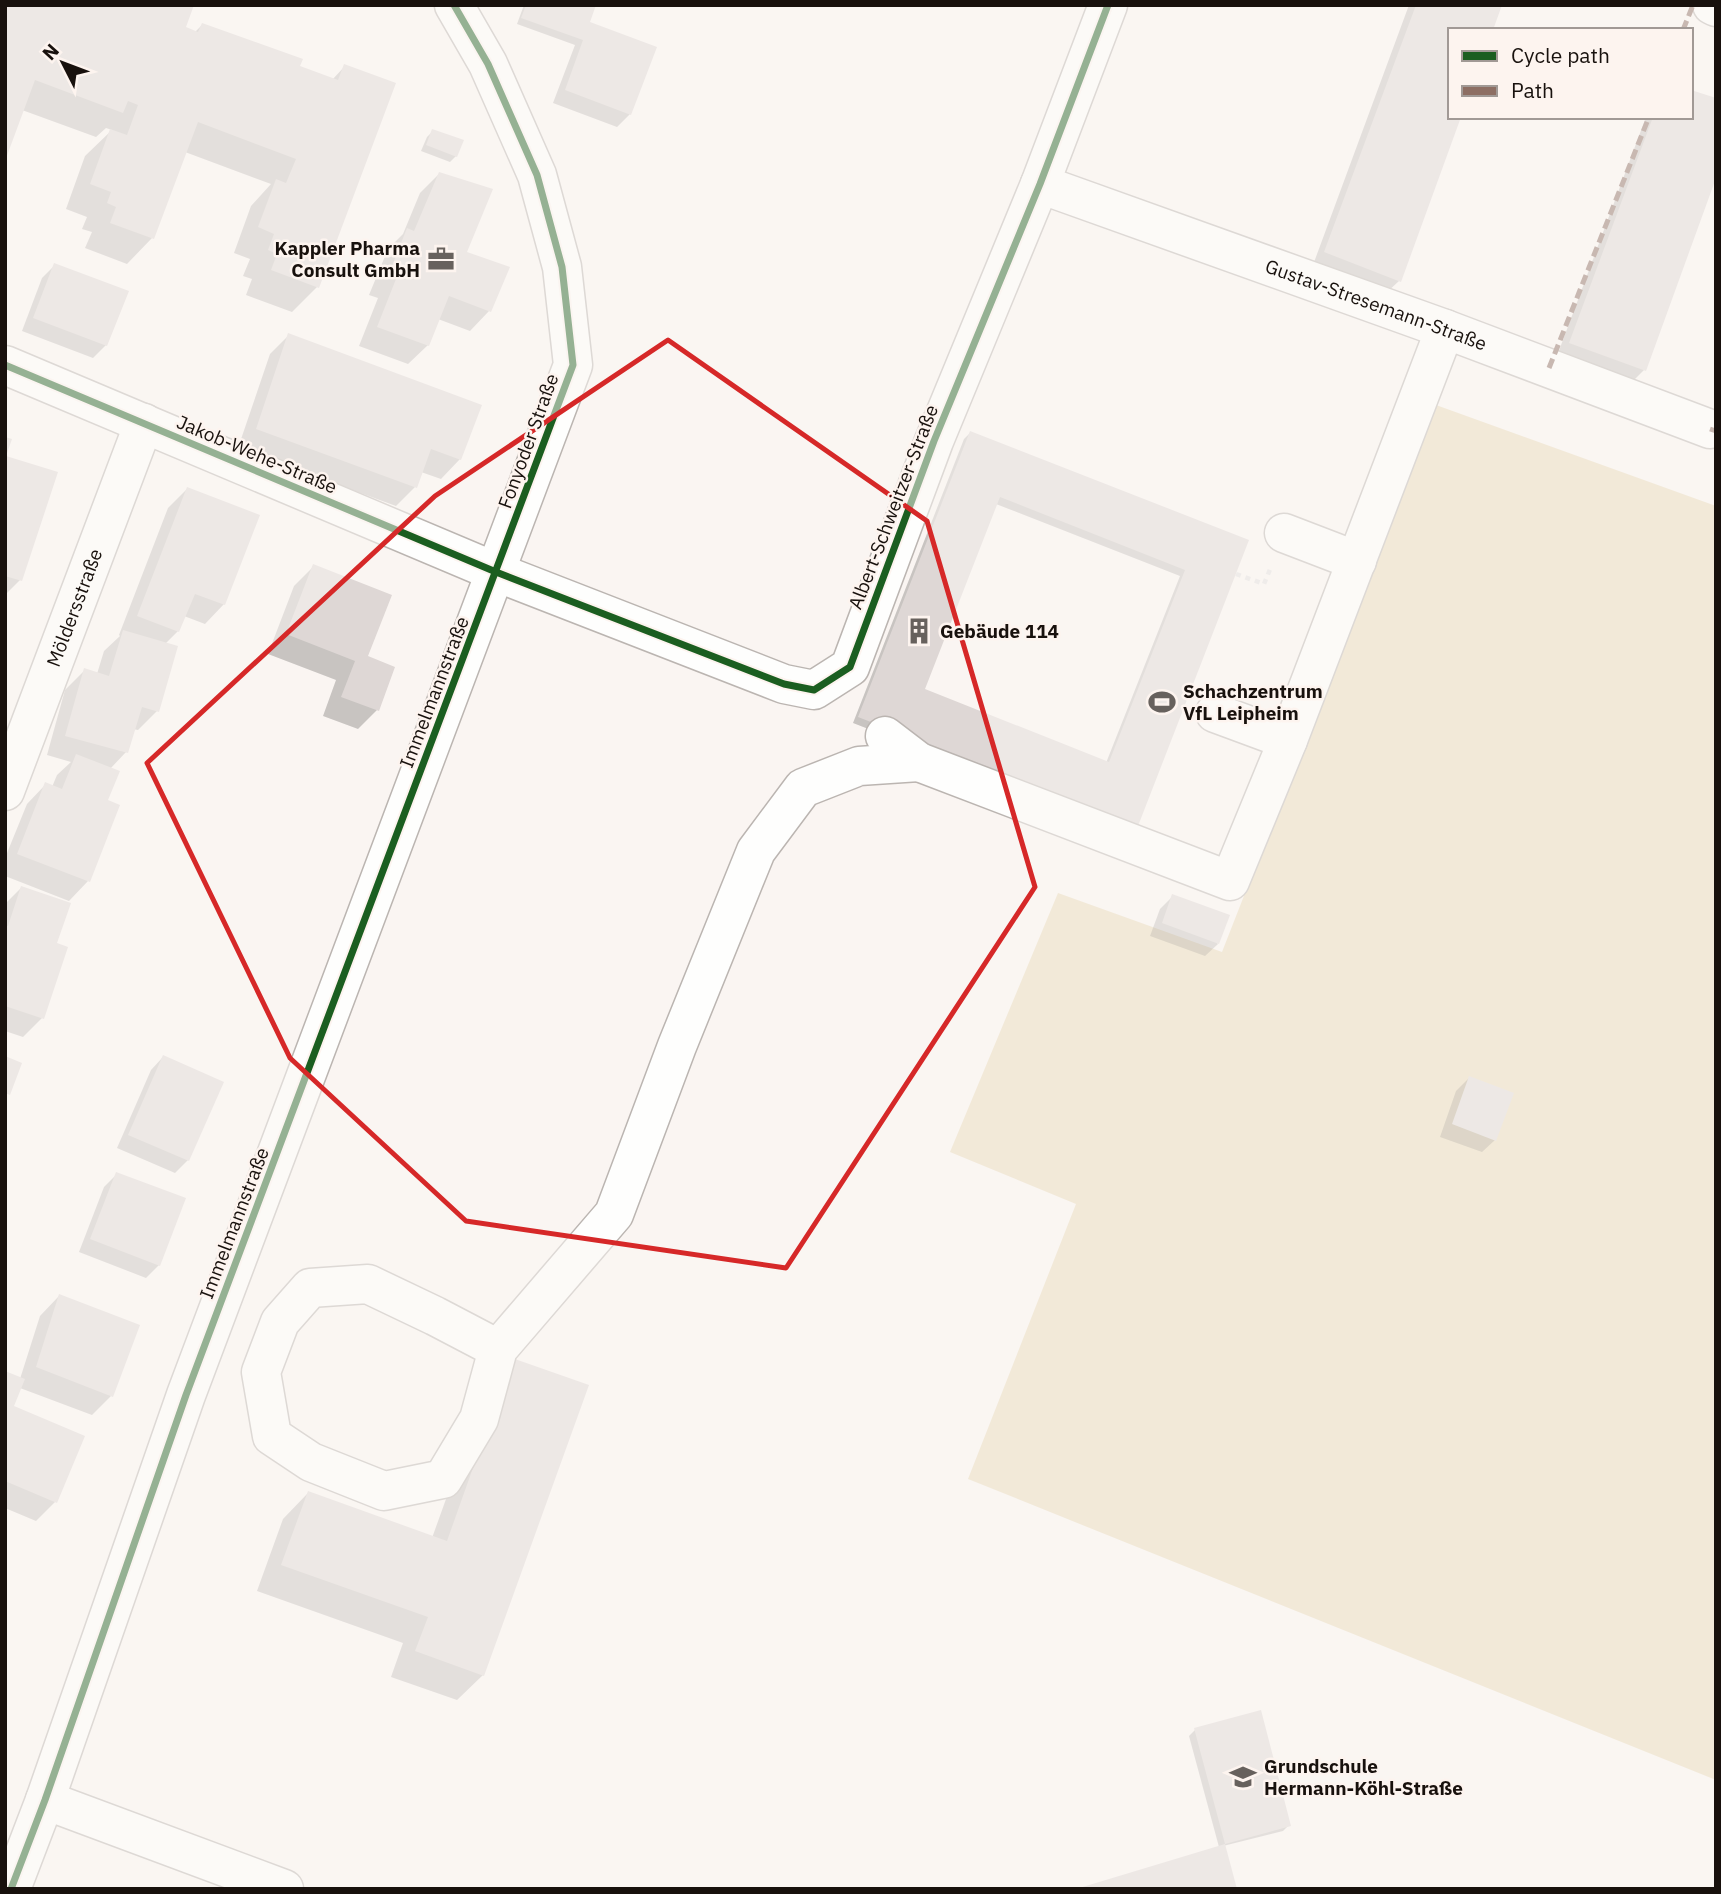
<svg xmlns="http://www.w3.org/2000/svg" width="1721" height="1894" font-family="'IBM Plex Sans',sans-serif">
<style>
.green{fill:#e9dab9}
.shadow{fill:#0003;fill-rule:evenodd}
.building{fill:#ded7d5;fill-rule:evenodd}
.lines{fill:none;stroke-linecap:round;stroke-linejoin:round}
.minor-casing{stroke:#bbb5b1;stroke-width:41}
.path{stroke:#e2e1e0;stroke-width:4.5;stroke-dasharray:5 5;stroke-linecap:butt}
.minor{stroke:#fefefd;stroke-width:38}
.quiet{stroke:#8d6e63;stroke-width:5;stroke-dasharray:10 5;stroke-linecap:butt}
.cycleway-casing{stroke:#fdf4ef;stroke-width:11}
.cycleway{stroke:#1b5e20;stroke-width:7}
.marked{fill:none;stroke:#d62828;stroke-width:5;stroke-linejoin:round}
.labels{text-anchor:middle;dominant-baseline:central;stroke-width:5;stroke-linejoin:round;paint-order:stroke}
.poi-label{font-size:19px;font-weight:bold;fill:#18110d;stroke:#fdf4ef;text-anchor:start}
.street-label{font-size:19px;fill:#18110d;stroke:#fdf4ef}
</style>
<rect width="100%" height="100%" fill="#faf5f2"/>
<path class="green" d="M1436,405L1716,506V1780L968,1479L1076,1204L950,1152L1058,893L1222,952Z"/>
<g class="shadow">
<path d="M5,5L184,28L195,32L202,25L298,67L332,80L345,66L317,287L292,312L246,295L252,279L243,276L250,259L234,253L251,206L271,184L185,152L152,238L127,264L85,248L92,232L82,229L87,217L66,209L85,156L112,130L106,128L96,137L22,110Z"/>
<path d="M524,5H594L588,23L630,114L617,127L553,103L575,45L517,24Z"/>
<path d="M1409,5H1500L1450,30L1399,281L1386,293L1313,265Z"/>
<path d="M1646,117H1691L1716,173L1644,370L1631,383L1557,356Z"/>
<path d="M433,131L456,156L450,162L421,151L427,137Z"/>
<path d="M439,174L465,253L507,268L489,311L470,331L438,319L428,345L408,364L359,346L378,298L369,295L388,249L403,234L420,193Z"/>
<path d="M55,265L106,345L93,358L22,331L42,278Z"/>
<path d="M289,335L460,459L441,479L421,472L415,487L396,506L238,448L270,354Z"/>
<path d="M970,433L1247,541L1130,831L853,723L964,439ZM996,504L1180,576L1106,763L922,690Z"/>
<path d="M5,457L20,580L5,595Z"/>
<path d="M187,489L224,604L205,624L184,616L178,631L165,644L157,711L138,730L133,729L126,752L110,769L105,801L118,806L88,881L69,901L5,876V858L27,804L46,784L52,787L57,775L71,762L47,755L65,690L85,670L97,674L104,651L120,636L119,635L168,508Z"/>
<path d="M313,567L366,657L377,710L358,729L323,716L336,680L268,654L294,586Z"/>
<path d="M21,888L55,945L42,1018L23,1037L5,1031V904Z"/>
<path d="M1173,896L1218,944L1205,956L1150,936L1160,909Z"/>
<path d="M163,1057L188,1160L175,1173L117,1148L151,1070Z"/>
<path d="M1469,1078L1495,1140L1482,1152L1440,1137L1456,1091Z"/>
<path d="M117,1174L159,1265L146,1278L79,1252L104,1187Z"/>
<path d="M59,1296L111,1396L92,1415L20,1388L11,1407L55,1502L36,1521L5,1508V1372L20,1379L40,1316Z"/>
<path d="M487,1385L483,1675L457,1700L391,1677L403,1643L257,1591L283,1519L308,1493L432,1538Z"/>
<path d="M1195,1730L1289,1825L1283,1831L1219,1847L1189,1736Z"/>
</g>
<g class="building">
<path d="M5,5H194L186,27L198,32L202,23L303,59L300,66L338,80L344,64L396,83L319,288L271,270L277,254L268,250L274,234L258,227L276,179L286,183L296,159L198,122L154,239L110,223L116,207L107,203L111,192L90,184L110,129L127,135L138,105L128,101L123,113L35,80L5,161Z"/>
<path d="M526,5H596L590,22L657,47L631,115L565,90L583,40L521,18Z"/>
<path d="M1416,5H1502L1493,30H1450V117H1461L1401,282L1324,252Z"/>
<path d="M1691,90L1716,98V178L1646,371L1569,343L1653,117H1691Z"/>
<path d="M432,129L464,140L457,157L426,145Z"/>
<path d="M439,172L493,189L467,252L510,267L491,312L449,296L429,346L377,327L396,279L388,276L407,228L414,231Z"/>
<path d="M54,263L129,291L107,346L33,318Z"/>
<path d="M288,333L482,405L461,460L431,449L417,488L256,429Z"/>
<path d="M970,431L1249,540L1138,826L858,717ZM1000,497L1185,570L1109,762L925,689Z"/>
<path d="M5,437L12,439L6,456L58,472L22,581L5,576Z"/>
<path d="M187,487L260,515L225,605L195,594L179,632L137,616Z"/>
<path d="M313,564L392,595L368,656L395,667L379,711L341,697L355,661L286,634Z"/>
<path d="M123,630L178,646L159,712L142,707L128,753L65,736L84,668L109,676Z"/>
<path d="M76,754L120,771L108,800L120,805L90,882L17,854L45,782L62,789Z"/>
<path d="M21,886L71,903L57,943L68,947L44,1019L5,1006V925L8,926Z"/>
<path d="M1172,894L1230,915L1219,944L1162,923Z"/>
<path d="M163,1055L224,1082L189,1161L128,1135Z"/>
<path d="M5,1056L22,1063L10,1095L5,1093Z"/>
<path d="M1469,1076L1514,1093L1496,1141L1452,1124Z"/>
<path d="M116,1172L186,1198L160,1266L90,1239Z"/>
<path d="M59,1294L140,1325L113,1397L36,1367Z"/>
<path d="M512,1358L589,1385L484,1676L415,1651L428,1617L281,1565L308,1491L447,1541Z"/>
<path d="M5,1371L25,1379L14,1406L85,1436L57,1503L5,1481Z"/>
<path d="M1261,1710L1291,1826L1225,1844L1237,1889H1076L1225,1844L1194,1728Z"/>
</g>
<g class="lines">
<g class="minor-casing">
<g id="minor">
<path d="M1712,5L1716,7"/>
<path id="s1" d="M1040,184L1445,329L1710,429"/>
<path d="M5,365L496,572L784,684L814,690L850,667L934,441L1040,184L1108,5"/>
<path d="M1284,533L1357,561"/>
<path d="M1215,713L1288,740"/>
<path d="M885,736L919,762L1230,881L1288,740L1445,329"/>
<path id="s2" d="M5,791L144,423"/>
<path d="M498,1349L435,1316L368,1284L310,1288L280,1322L261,1372L272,1436L311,1462L384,1491L443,1479L479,1419L498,1349L614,1214L677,1046L756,851L803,788L859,766L919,762"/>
<path d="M45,1800L284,1889"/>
<path d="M11,1889L45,1800L186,1395L573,365L562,267L537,175L488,64L454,5"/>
</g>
</g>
<path class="path" d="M1236,574L1264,584L1271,567"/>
<use href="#minor" class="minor"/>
<g class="quiet">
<path d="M1683,30L1693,5"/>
<path d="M1549,368L1649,117"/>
<path d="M1710,429L1716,431"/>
</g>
<g class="cycleway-casing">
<g id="cycleway">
<path d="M5,365L496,572L784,684L814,690L850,667L934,441L1040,184L1108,5"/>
<path d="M11,1889L45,1800L186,1395L573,365L562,267L537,175L488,64L454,5"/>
</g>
</g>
<use href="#cycleway" class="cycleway"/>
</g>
<path d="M0 0H1721V1894H0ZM668,340L927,521L1035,887L786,1268L466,1221L290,1058L147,763L435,496Z" fill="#faf5f2" fill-opacity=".55" fill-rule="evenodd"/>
<path class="marked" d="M668,340L927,521L1035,887L786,1268L466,1221L290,1058L147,763L435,496Z"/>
<defs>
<g id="office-bare" transform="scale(2.1)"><path d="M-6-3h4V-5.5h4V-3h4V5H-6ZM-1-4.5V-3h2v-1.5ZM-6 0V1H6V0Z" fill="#67615d" stroke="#fdf4ef" stroke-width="2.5" paint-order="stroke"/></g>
<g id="building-bare" transform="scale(2.1)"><path d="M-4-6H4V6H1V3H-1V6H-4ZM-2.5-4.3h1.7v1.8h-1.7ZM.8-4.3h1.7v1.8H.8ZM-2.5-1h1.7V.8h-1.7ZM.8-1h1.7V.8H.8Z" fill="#67615d" stroke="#fdf4ef" stroke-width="2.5" paint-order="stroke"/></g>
<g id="stadium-bare" transform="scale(2.1)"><path d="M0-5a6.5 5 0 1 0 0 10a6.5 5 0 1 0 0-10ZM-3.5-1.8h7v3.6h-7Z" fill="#67615d" stroke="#fdf4ef" stroke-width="2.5" paint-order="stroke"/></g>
<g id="school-bare" transform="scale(2.1)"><path d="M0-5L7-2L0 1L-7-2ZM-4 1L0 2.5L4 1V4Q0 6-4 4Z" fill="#67615d" stroke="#fdf4ef" stroke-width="2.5" paint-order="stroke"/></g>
</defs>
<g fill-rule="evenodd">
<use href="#office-bare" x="441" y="259"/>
<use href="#building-bare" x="919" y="631"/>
<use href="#stadium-bare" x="1162" y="702"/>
<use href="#school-bare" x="1243" y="1777"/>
</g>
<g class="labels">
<g class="poi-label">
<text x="420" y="248" text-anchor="end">Kappler Pharma<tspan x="420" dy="22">Consult GmbH</tspan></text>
<text x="940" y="631">Gebäude 114</text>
<text x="1183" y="691">Schachzentrum<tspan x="1183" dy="22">VfL Leipheim</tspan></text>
<text x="1264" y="1766">Grundschule<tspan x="1264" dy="22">Hermann-Köhl-Straße</tspan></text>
</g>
<g class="street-label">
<text stroke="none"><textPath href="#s1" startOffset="357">Gustav-Stresemann-Straße</textPath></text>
<text transform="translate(528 441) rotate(-70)">Fonyoder Straße</text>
<text transform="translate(257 454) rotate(23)">Jakob-Wehe-Straße</text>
<text transform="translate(893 507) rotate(-69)">Albert-Schweitzer-Straße</text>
<text stroke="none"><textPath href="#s2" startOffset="196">Möldersstraße</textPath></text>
<text transform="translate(434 692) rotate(-69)">Immelmannstraße</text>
<text transform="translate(234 1223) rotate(-69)">Immelmannstraße</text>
</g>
</g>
<rect width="1721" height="1894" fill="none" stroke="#18110d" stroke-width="14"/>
<rect x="1448" y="28" width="245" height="91" fill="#fdf4ef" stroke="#a19995" stroke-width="2"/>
<rect x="1462" y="51" width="35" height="10" fill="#1b5e20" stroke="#a19995" stroke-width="2"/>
<text x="1511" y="63" font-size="21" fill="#18110d">Cycle path</text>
<rect x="1462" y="86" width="35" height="10" fill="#8d6e63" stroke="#a19995" stroke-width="2"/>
<text x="1511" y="98" font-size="21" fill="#18110d">Path</text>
<g transform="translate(63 63) rotate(312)" stroke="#fdf4ef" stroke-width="5" paint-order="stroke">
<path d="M0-5L12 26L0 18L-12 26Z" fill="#18110d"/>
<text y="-10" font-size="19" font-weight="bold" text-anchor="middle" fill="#18110d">N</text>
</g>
</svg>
